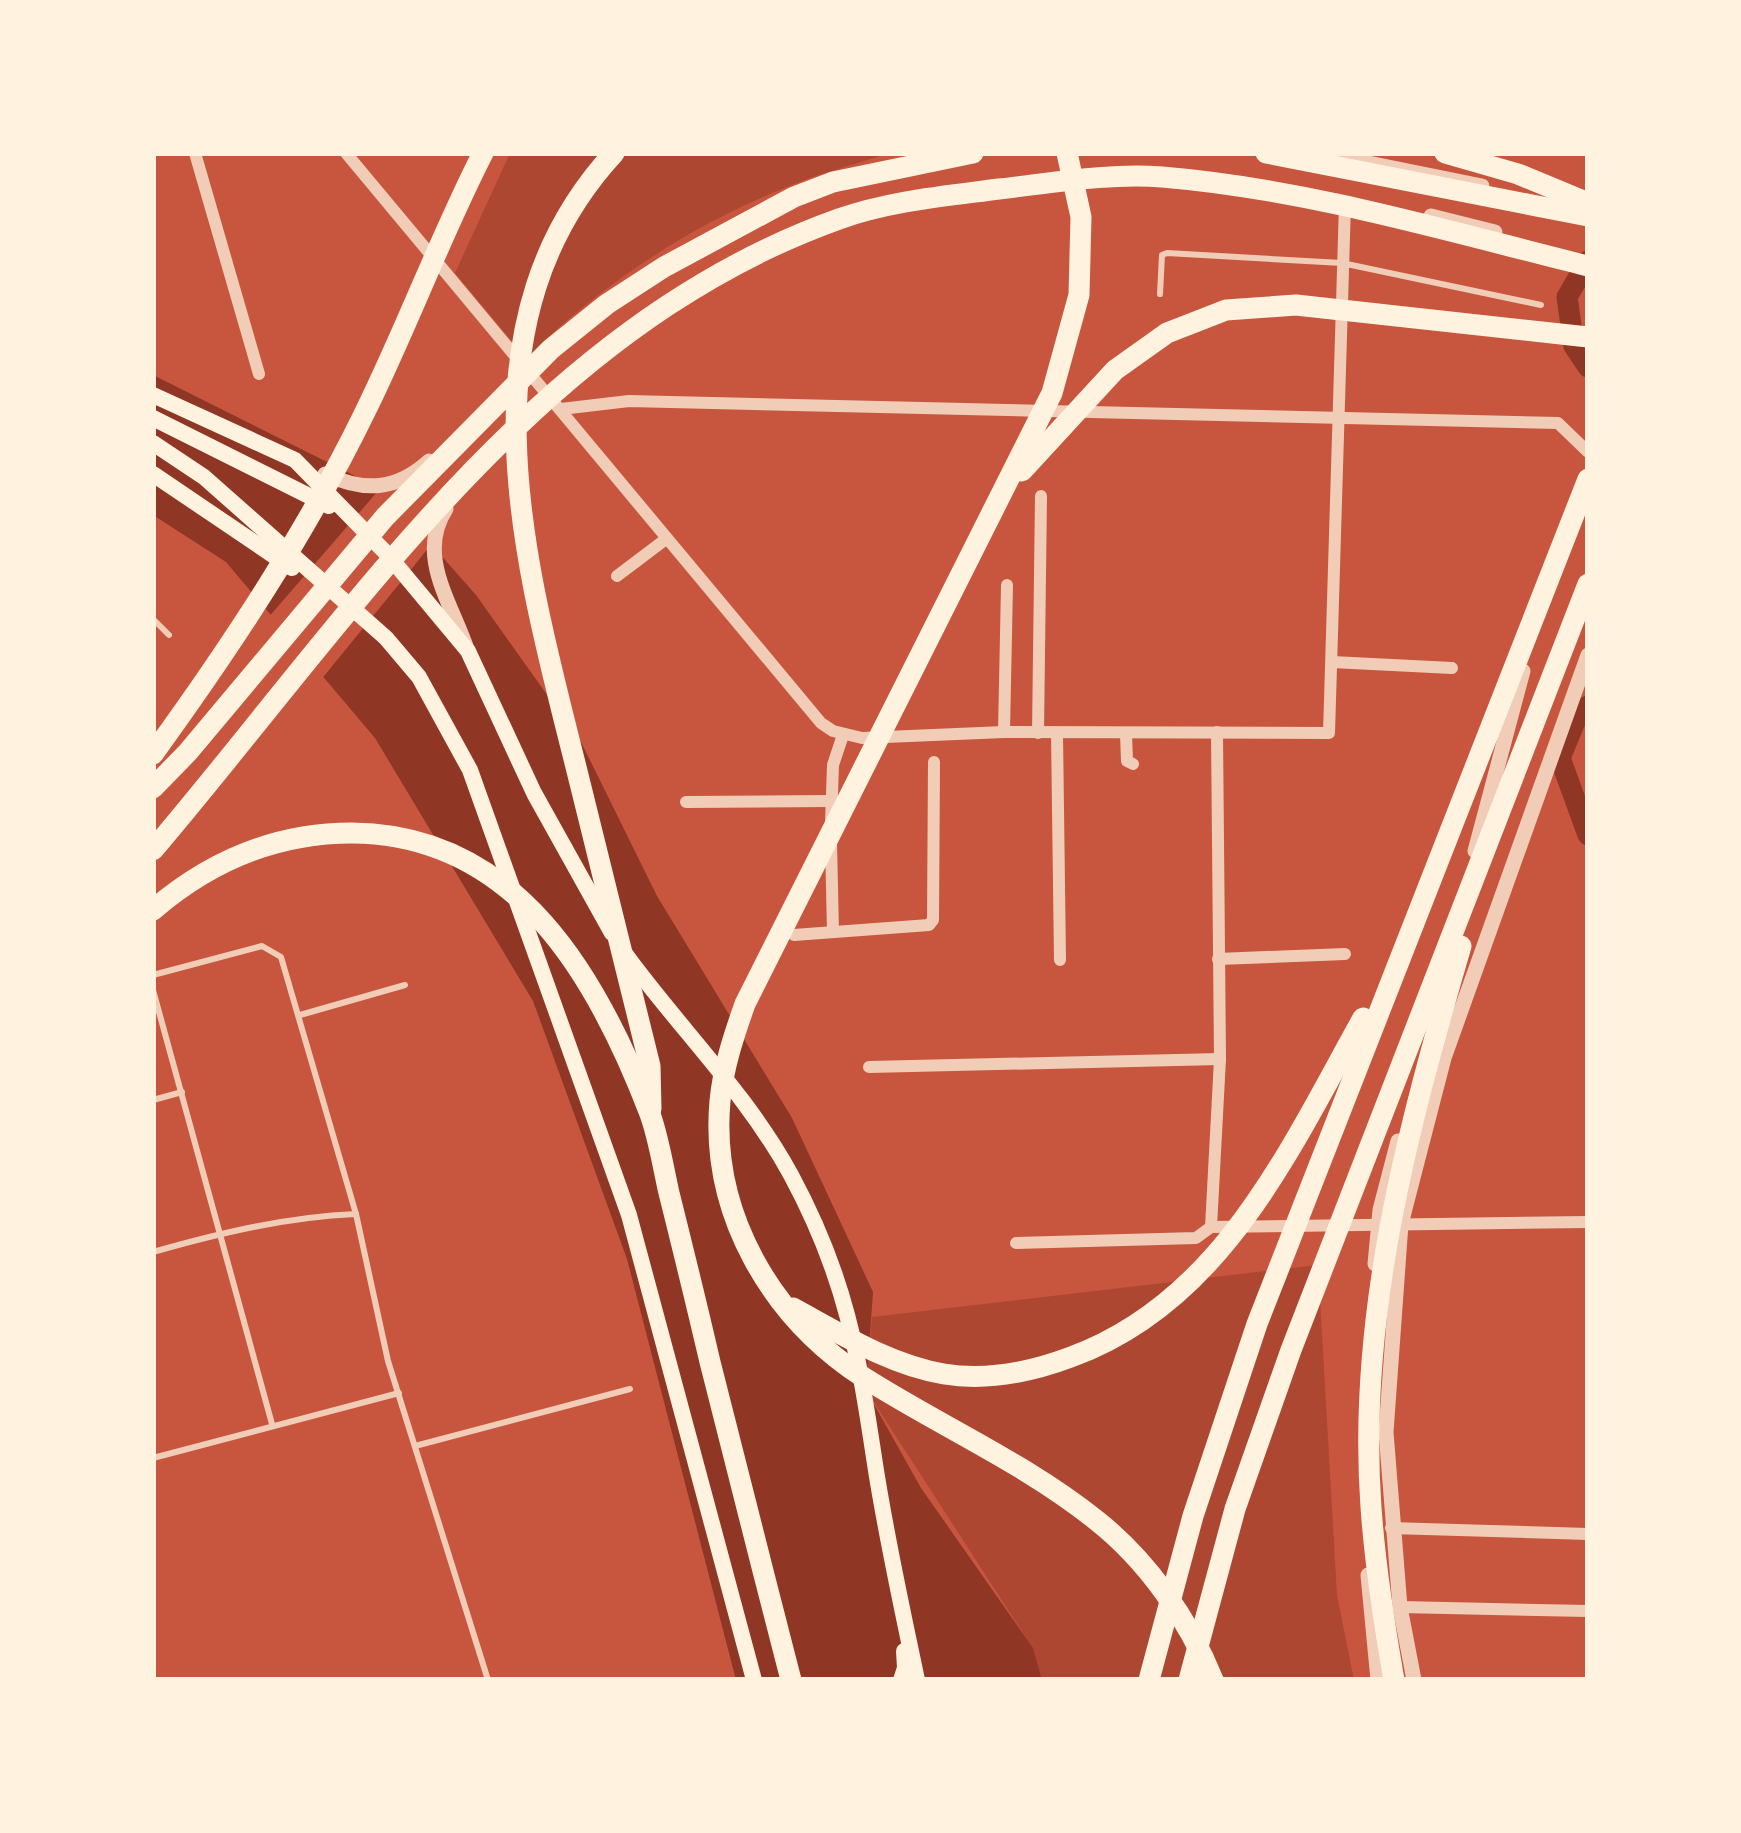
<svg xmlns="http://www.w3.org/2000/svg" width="1741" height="1833" font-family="'Asap Condensed',sans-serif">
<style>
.green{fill:#ae4732}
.water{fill:#8f3625}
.pier{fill:#c8553d}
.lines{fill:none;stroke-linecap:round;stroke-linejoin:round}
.canal{stroke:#8f3625;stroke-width:21}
.service{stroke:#f1ccb7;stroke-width:6}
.minor{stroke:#f1ccb7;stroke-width:12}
.tertiary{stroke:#f1ccb7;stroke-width:15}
.secondary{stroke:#fff3e0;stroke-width:16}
.motorway{stroke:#fff3e0;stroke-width:21}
</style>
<rect width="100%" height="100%" fill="#c8553d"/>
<g class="green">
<path d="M510,153H889C853,165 816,174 782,189C686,228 601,285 526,358L455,273Z"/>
<path d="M1318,1265L1337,1595L1354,1680H1042L1032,1647L866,1390L872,1317Z"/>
</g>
<path class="water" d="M153,375L383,490L476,595L582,744L657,896L792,1118L873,1292L866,1390L921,1488L1033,1648L1042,1680H736L627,1259L533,1001L375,738L226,562L153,515Z"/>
<path class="pier" d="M384,484L435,540L320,681L267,619Z"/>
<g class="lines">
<g class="canal">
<path d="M1588,261L1567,297L1574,346L1588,367"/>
<path d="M1588,706L1579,712L1560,758L1588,835"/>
</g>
<g class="service">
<path d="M1160,294L1162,255L1167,253L1342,263L1541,305"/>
<path d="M153,619L169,635"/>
<path d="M153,975L262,946L281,957L356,1214L388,1361L488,1680"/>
<path d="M153,990L272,1424"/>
<path d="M300,1015L405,985"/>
<path d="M153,1100L182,1092"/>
<path d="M153,1252C220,1233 286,1217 356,1214"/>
<path d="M415,1446L630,1389"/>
<path d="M153,1458L399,1393"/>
</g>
<g class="minor">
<path d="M195,153L259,374"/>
<path d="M346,153L821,723L833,731L862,738L1004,732L1329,733L1345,204"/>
<path d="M561,409L629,401L1558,423L1588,452"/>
<path d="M617,576L666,539"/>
<path d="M1332,662L1452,668"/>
<path d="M1004,732L1007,585"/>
<path d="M1038,733L1041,496"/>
<path d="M1057,733L1060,960"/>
<path d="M1126,734L1127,761L1133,764"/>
<path d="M686,802L830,801"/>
<path d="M831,823L833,765L843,735"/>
<path d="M831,843L833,932"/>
<path d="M794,935L929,925L933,920L934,762"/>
<path d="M1218,959L1345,954"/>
<path d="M869,1067L1220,1059"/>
<path d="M1211,1227L1588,1222"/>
<path d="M1016,1243L1196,1238L1211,1227L1220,1059L1217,732"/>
<path d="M1391,1528L1588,1534"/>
<path d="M1400,1607L1588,1611"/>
</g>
<g class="tertiary">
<path d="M1329,155L1482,186"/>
<path d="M1431,216L1495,232"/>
<path d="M325,474C364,492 396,491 429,461"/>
<path d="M446,509C416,555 451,602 467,649"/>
<path d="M1475,851L1523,671"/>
<path d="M1375,1264L1380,1210L1398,1141"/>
<path d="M1368,1575L1378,1680"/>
<path d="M1414,1680L1400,1607L1386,1432L1401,1224L1444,1058L1588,655"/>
</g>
<g class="secondary">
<path d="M153,395L295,460L388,555L468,651L534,793L612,933"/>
<path d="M153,418L329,506"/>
<path d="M153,443L204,477L386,638L419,677L470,770L629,1215L754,1680"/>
<path d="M153,474L292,568"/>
<path d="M626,955C680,1029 747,1094 791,1175C846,1277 858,1352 875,1464C886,1536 902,1608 917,1680"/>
<path d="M901,1680L905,1668L904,1651"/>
</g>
<g class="motorway">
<path d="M614,153C456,324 525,564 575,763C600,864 625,965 650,1066L651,1109"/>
<path d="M1067,153L1081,217L1079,295L1052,393L745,1004C734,1035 723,1068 720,1101C710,1213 771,1317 863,1377C940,1426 1025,1463 1096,1520C1147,1560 1189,1620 1213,1680"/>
<path d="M1266,153L1588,216"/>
<path d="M1445,153L1518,174L1588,203"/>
<path d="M1022,471L1115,370L1167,333L1226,310L1296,305L1588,337"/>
<path d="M153,754C232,645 306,533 365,412C407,327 440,237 483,153"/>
<path d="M153,788L188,752L385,517L551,349L607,304L664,267L794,197L833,182L973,153"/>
<path d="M153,850C352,616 536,327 839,219C889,201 946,196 999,189C1053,183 1108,173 1162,177C1307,189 1447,231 1588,266"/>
<path d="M153,910C210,861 277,833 352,833C517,834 598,978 650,1114C659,1139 663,1167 669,1193C683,1249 697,1306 710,1362C736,1468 764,1574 791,1680"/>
<path d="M793,1308C841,1334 890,1365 944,1374C986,1381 1031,1372 1071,1357C1222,1302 1289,1150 1363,1018"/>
<path d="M1149,1680L1193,1516L1257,1324L1588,479"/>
<path d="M1189,1680L1235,1509L1291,1350L1588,584"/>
<path d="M1394,1680C1384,1623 1375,1565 1371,1507C1357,1315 1408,1128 1461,946"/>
</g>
</g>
<rect width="1741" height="1833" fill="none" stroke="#fff3e0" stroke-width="312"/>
</svg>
